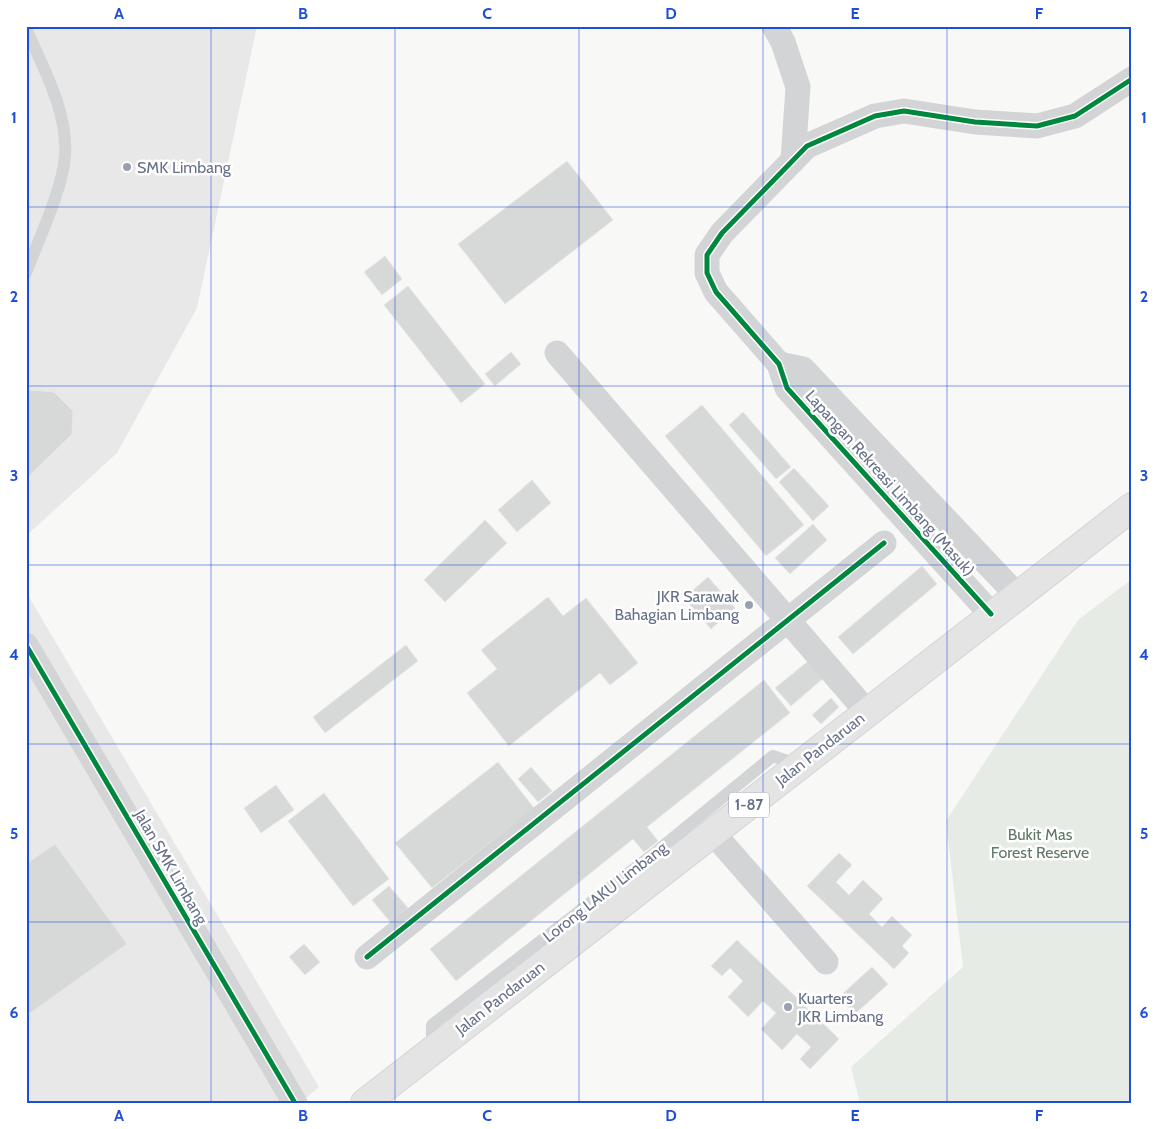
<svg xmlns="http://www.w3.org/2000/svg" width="1158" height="1129" font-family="Cabin,sans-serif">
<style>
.built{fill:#e8e8e9}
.green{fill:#e6ebe5}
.building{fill:#d7d8d8;stroke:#e7e7e6}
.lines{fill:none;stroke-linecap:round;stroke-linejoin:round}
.highway-casing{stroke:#d4d5d6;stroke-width:30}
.lane{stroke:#d3d4d5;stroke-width:12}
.street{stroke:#d3d4d5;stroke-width:25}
.highway{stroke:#e4e4e5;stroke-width:28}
.cycleway-casing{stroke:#fff;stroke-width:8}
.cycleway{stroke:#00873e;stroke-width:5}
.grid{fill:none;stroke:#1d4ed8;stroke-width:1;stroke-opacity:0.55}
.poi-dot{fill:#99a0af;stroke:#fff;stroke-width:2}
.labels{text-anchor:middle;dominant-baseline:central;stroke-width:5;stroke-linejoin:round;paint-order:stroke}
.shield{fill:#fff;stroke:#949bac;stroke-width:1}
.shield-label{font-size:15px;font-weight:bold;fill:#667088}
.poi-label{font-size:16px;fill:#667088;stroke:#fff;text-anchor:start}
.street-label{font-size:16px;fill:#667088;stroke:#fff}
.park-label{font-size:16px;fill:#617a63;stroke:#fff}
.neatline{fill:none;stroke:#1d4ed8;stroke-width:2}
.grid-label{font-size:16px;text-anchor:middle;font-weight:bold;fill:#1d4ed8}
</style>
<rect width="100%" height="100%" fill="#f8f8f7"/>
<g class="built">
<path d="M26,26H257L197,308L117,453L26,536Z"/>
<path d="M26,592L319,1087L300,1103H26Z"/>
</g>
<path class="green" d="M1132,579V1103H860L851,1067L963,967L946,821L1078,620Z"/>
<g class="building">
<path d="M567,161L613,220L505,304L458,244Z"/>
<path d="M385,256L402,279L382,295L364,272Z"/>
<path d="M408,286L485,384L461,403L384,305Z"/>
<path d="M511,352L521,364L495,386L485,374Z"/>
<path d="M28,390L54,392L73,411L72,434L26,479V392Z"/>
<path d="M702,405L804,525L766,556L665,436Z"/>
<path d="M743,412L791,467L776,479L729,425Z"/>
<path d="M794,468L829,506L813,521L779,482Z"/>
<path d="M532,480L551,503L517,532L498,510Z"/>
<path d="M485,520L507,543L445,602L424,580Z"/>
<path d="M813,524L827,540L790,574L775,558Z"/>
<path d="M922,566L937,584L853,654L838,637Z"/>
<path d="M708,577L735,608L711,629L684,598Z"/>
<path d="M548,597L563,616L586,598L638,663L610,685L600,673L509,746L467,693L497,669L481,650Z"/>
<path d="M406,645L418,661L325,733L313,717Z"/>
<path d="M812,658L827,675L791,706L775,688Z"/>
<path d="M764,680L790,713L647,827L658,841L644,852L633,839L456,981L430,949Z"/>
<path d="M831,698L839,707L821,724L812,715Z"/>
<path d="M498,762L534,808L432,888L395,843Z"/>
<path d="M531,767L552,791L538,802L518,779Z"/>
<path d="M276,785L294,810L261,833L244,808Z"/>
<path d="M324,793L389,879L353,906L288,821Z"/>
<path d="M55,844L127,944L26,1016V864Z"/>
<path d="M839,853L852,865L836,882L849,895L863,880L883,899L869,914L882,927L892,916L912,935L902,946L909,953L894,969L807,886Z"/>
<path d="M389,886L408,908L391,923L372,900Z"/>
<path d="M737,940L839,1039L810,1069L800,1059L811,1047L797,1034L782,1050L761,1029L776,1013L763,1001L748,1017L728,997L743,981L730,968L722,976L711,966Z"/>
<path d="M304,944L320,962L305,975L289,957Z"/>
<path d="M872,967L888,984L855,1014L839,997Z"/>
</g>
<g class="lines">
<g class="highway-casing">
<path id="highway" d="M365,1103L1132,507"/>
</g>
<g class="lane">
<path d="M26,28C43,68 68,111 65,156C63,188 38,241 26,273"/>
<path d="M432,1049V1025L656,852L773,756L799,765"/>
</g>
<g class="street">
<path d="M774,26L783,42L798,87L793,160"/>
<path d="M557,353L867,712"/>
<path d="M779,364L803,369L1017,595"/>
<path d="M991,614L787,388L779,364L716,292L707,273V255L722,233L807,146L875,116L904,111L975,122L1037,126L1075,116L1132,79"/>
<path d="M26,645L295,1103"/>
<path d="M713,833L826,962"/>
<path d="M367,957L884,543"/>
</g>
<use href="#highway" class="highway"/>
<g class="cycleway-casing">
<g id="cycleway">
<path d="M991,614L787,388L779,364L716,292L707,273V255L722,233L807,146L875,116L904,111L975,122L1037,126L1075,116L1132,79"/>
<path d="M26,645L295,1103"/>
<path d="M367,957L884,543"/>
</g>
</g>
<use href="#cycleway" class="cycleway"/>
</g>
<path class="grid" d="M211,26V1103M395,26V1103M579,26V1103M763,26V1103M947,26V1103M26,207H1132M26,386H1132M26,565H1132M26,744H1132M26,922H1132"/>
<g class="poi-dot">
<circle cx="127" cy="167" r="5"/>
<circle cx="749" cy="605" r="5"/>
<circle cx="788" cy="1007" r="5"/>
</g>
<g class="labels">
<rect class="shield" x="729" y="792.5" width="40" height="25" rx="4"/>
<g class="shield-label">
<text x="749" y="805">1-87</text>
</g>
<g class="poi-label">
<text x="137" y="167">SMK Limbang</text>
<text x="739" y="596" text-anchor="end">JKR Sarawak<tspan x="739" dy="18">Bahagian Limbang</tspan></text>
<text x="798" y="998">Kuarters<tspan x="798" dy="18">JKR Limbang</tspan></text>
</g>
<g class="street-label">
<text transform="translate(890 483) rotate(48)">Lapangan Rekreasi Limbang (Masuk)</text>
<text transform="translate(820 749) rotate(-38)">Jalan Pandaruan</text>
<text transform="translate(171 867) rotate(60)">Jalan SMK Limbang</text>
<text transform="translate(605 892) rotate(-38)">Lorong LAKU Limbang</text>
<text transform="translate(500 998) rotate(-38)">Jalan Pandaruan</text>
</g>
<g class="park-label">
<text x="1040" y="834">Bukit Mas<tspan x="1040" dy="18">Forest Reserve</tspan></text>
</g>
</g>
<rect width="1158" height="1129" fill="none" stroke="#ffffff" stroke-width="55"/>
<rect x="28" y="28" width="1102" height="1074" class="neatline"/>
<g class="grid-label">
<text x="119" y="19">A</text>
<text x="303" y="19">B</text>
<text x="487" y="19">C</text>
<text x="671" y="19">D</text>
<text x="855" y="19">E</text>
<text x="1039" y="19">F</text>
<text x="14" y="123">1</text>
<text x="1144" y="123">1</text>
<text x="14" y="302">2</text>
<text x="1144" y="302">2</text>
<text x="14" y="481">3</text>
<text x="1144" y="481">3</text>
<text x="14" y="660">4</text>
<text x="1144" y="660">4</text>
<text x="14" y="839">5</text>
<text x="1144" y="839">5</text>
<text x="14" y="1018">6</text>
<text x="1144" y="1018">6</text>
<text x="119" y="1121">A</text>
<text x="303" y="1121">B</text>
<text x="487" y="1121">C</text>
<text x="671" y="1121">D</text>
<text x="855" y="1121">E</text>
<text x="1039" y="1121">F</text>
</g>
</svg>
